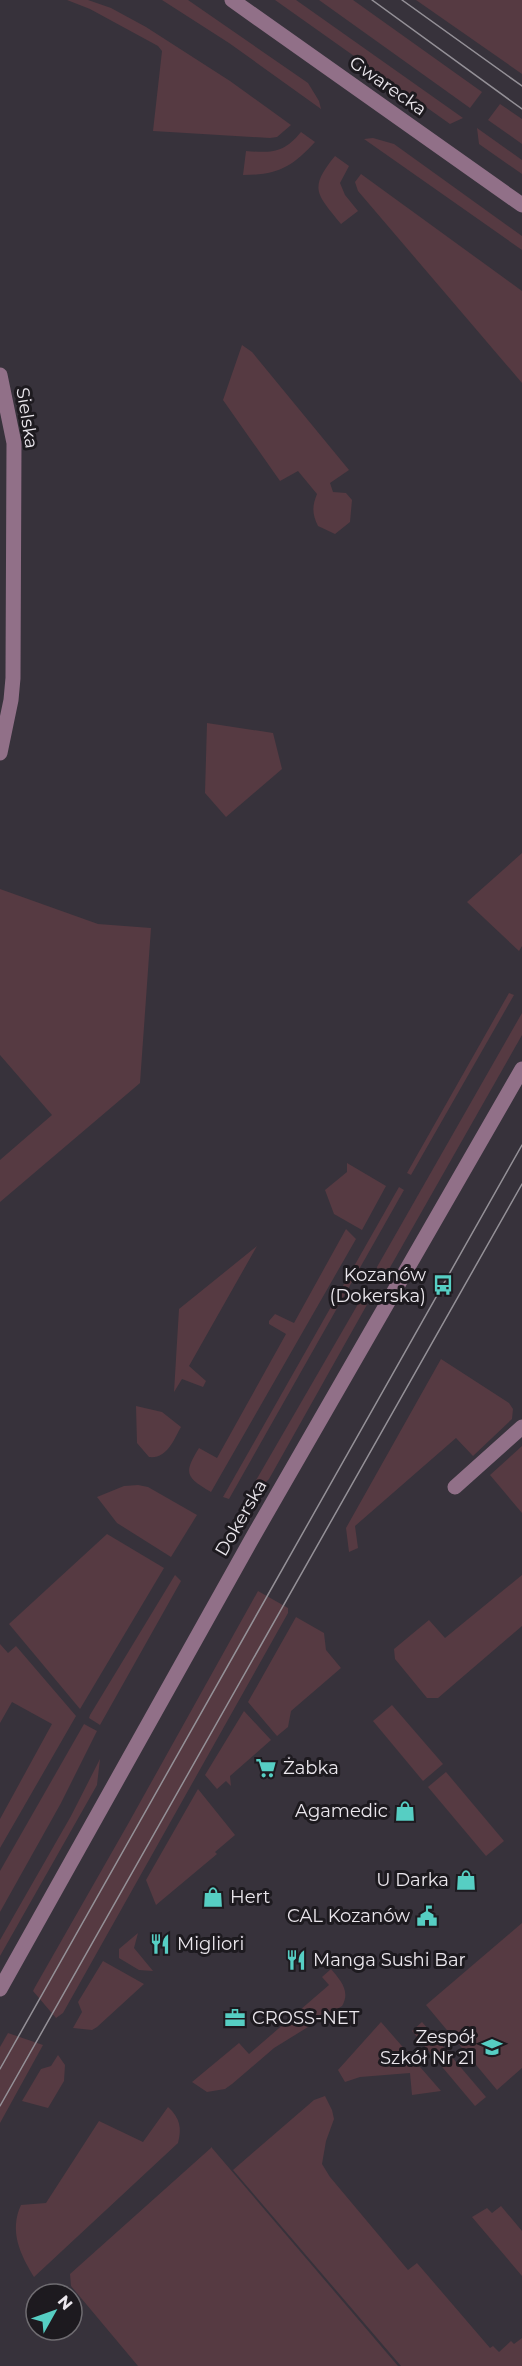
<svg xmlns="http://www.w3.org/2000/svg" width="522" height="2366" font-family="Montserrat,sans-serif">
<style>
.green{fill:#563a42}
.lines{fill:none;stroke-linecap:round;stroke-linejoin:round}
.minor{stroke:#917088;stroke-width:15}
.tram{stroke:#949097;stroke-width:1.5}
.labels{text-anchor:middle;dominant-baseline:central;stroke-width:6;stroke-linejoin:round;paint-order:stroke}
.street-label{font-size:18px;fill:#ebe7ed;stroke:#1d1a1f}
.poi-label{font-size:18px;fill:#ebe7ed;stroke:#1d1a1f;text-anchor:end}
</style>
<rect width="100%" height="100%" fill="#37323b"/>
<g class="green">
<path d="M67,0H88L111,8L146,27L230,81L291,125L277,137L270,138L153,131L162,51L158,46L90,9Z"/>
<path d="M162,0H188L308,83L319,101L321,109L229,43Z"/>
<path d="M275,0H296L463,118L450,124Z"/>
<path d="M319,0H353L482,92L470,108Z"/>
<path d="M416,0H522V74Z"/>
<path d="M500,104L522,119V144L488,120Z"/>
<path d="M477,128L522,160V174L479,144Z"/>
<path d="M301,132L315,142C292,167 278,175 243,175L246,151C272,153 284,153 301,132Z"/>
<path d="M373,138L394,144L522,236V250L364,139Z"/>
<path d="M335,156L349,166L340,183L345,195L358,211L341,224C317,194 308,189 335,156Z"/>
<path d="M361,174L522,291V383L358,191L355,182Z"/>
<path d="M242,345L252,352L349,470L330,483L333,492L346,493L352,500L350,522L335,534L318,526C312,514 312,506 317,494L298,471L280,481L223,400Z"/>
<path d="M207,723L273,733L282,769L226,817L205,793Z"/>
<path d="M522,853V946L519,951L467,902Z"/>
<path d="M0,889L98,924L151,928L140,1083L0,1202V1160L52,1115L0,1055Z"/>
<path d="M509,993L514,995L411,1175L407,1173Z"/>
<path d="M522,1013V1035L384,1278L378,1275L377,1267Z"/>
<path d="M347,1163L386,1186L362,1230L334,1214L325,1190L347,1172Z"/>
<path d="M399,1187L404,1190L229,1499L223,1497Z"/>
<path d="M346,1229L356,1239L211,1492C186,1477 183,1474 199,1448L217,1458L286,1334L269,1324V1321L275,1314L294,1323Z"/>
<path d="M257,1246L189,1366L206,1381L203,1387L182,1379L174,1392L179,1309Z"/>
<path d="M365,1292H369L373,1294L269,1479L259,1489L248,1494Z"/>
<path d="M441,1359L509,1403L513,1409L512,1419L473,1456L456,1438L355,1526L358,1548L349,1552L346,1528Z"/>
<path d="M136,1406L162,1412L181,1427C173,1441 167,1459 149,1457L137,1443Z"/>
<path d="M522,1446V1513L490,1475Z"/>
<path d="M138,1485L148,1487L197,1515L171,1557L117,1523L97,1497L124,1486Z"/>
<path d="M107,1534L164,1568L80,1709L9,1624Z"/>
<path d="M175,1575L181,1581L100,1725L89,1718L90,1715Z"/>
<path d="M522,1575V1626L438,1698H427L395,1659L394,1649L429,1620L445,1638Z"/>
<path d="M258,1591L288,1608V1613L63,2013L56,2018L33,1991L35,1987L128,1824Z"/>
<path d="M296,1617L324,1633L326,1650L341,1668L291,1711L288,1727L277,1736L248,1702Z"/>
<path d="M0,1644L8,1653L16,1646L76,1716L0,1848V1819L52,1724L12,1702L0,1723Z"/>
<path d="M392,1705L443,1764L423,1781L373,1721Z"/>
<path d="M244,1711L271,1740L230,1776L231,1786L226,1781L217,1789L205,1775Z"/>
<path d="M84,1724L97,1731L61,1803L0,1912V1871Z"/>
<path d="M100,1759L97,1785L0,1956V1940L71,1816Z"/>
<path d="M446,1772L504,1841L486,1856L428,1787Z"/>
<path d="M198,1789L235,1835L215,1852L217,1854L156,1905L146,1880Z"/>
<path d="M522,1923V2068L497,2090L426,2005Z"/>
<path d="M138,1933L134,1948L153,1971L139,1970L119,1958V1949Z"/>
<path d="M103,1961L144,1984L97,2027L92,2030L73,2028L82,2012L78,2002Z"/>
<path d="M331,1969C340,1980 351,1991 342,2006L274,2048L232,2084L225,2089L207,2092L192,2082L239,2043L249,2054L329,1985L322,1977Z"/>
<path d="M381,2022L441,2091L412,2095L410,2073L360,2077L345,2082L338,2070Z"/>
<path d="M422,2022L486,2097L475,2106L412,2031Z"/>
<path d="M8,2033L43,2045L0,2123V2047Z"/>
<path d="M58,2055L65,2065L64,2081L48,2108L22,2101L41,2069L51,2066Z"/>
<path d="M325,2096L332,2110L334,2119L326,2141L322,2164L330,2177L408,2270L417,2263L490,2348L493,2346L499,2352L511,2341L514,2344L522,2338V2366H401L233,2170L314,2100Z"/>
<path d="M168,2107C180,2118 182,2128 178,2143L34,2277C20,2254 9,2231 21,2205L46,2203L99,2121L143,2142Z"/>
<path d="M212,2147V2148L398,2366H138L71,2286L70,2274Z"/>
<path d="M501,2206L522,2231V2276L472,2217L487,2208L492,2213Z"/>
</g>
<g class="lines">
<g class="minor">
<path d="M232,0L522,205"/>
<path d="M0,375L14,443L13,678L11,700L0,753"/>
<path d="M455,1487L522,1427"/>
<path d="M0,1989L254,1535L522,1069"/>
</g>
<g class="tram">
<path d="M372,0L522,109"/>
<path d="M402,0L522,86"/>
<path d="M0,2069L522,1145"/>
<path d="M0,2106L522,1184"/>
</g>
</g>
<defs>
<g id="bus-bare" transform="scale(1.62)"><path d="M-5-6H5V4H4V6H2V4H-2V6H-4V4H-5ZM-3.5-4V0h7V-4ZM-3.5 1.2v1.5H-2V1.2ZM2 1.2v1.5H3.5V1.2Z" fill="#56cec3" stroke="#1d1a1f" stroke-width="2.5" paint-order="stroke"/></g>
<g id="supermarket-bare" transform="scale(1.62)"><path d="M-6-5.5h2.5l.6 2H6L4.5 2H-2.5L-4.4-4H-6ZM-1.5 3.2a1.3 1.3 0 1 0 .1 0ZM3 3.2a1.3 1.3 0 1 0 .1 0Z" fill="#56cec3" stroke="#1d1a1f" stroke-width="2.5" paint-order="stroke"/></g>
<g id="shop-bare" transform="scale(1.62)"><path d="M-5-2.5h2.3a2.7 3.5 0 0 1 5.4 0H5L5.5 6h-11ZM-1.5-2.5h3a1.5 2.3 0 0 0-3 0Z" fill="#56cec3" stroke="#1d1a1f" stroke-width="2.5" paint-order="stroke"/></g>
<g id="civic-bare" transform="scale(1.62)"><path d="M-.6-6.5H3V-4.5H.6V-3L4-1V1h2V6H-6V1h2V-1L-.6-3ZM-1.2 2.5V6h2.4V2.5Z" fill="#56cec3" stroke="#1d1a1f" stroke-width="2.5" paint-order="stroke"/></g>
<g id="restaurant-bare" transform="scale(1.62)"><path d="M-5-6h1v4h1v-4h1v4h1v-4h1v5L-1.5 .5V6h-2V.5L-5-1ZM5-6V6H3V1.5H1.5Q1.5-4 5-6Z" fill="#56cec3" stroke="#1d1a1f" stroke-width="2.5" paint-order="stroke"/></g>
<g id="office-bare" transform="scale(1.62)"><path d="M-6-3h4V-5.5h4V-3h4V5H-6ZM-1-4.5V-3h2v-1.5ZM-6 0V1H6V0Z" fill="#56cec3" stroke="#1d1a1f" stroke-width="2.5" paint-order="stroke"/></g>
<g id="school-bare" transform="scale(1.62)"><path d="M0-5L7-2L0 1L-7-2ZM-4 1L0 2.5L4 1V4Q0 6-4 4Z" fill="#56cec3" stroke="#1d1a1f" stroke-width="2.5" paint-order="stroke"/></g>
</defs>
<g fill-rule="evenodd">
<use href="#bus-bare" x="443" y="1285"/>
<use href="#supermarket-bare" x="266" y="1768"/>
<use href="#shop-bare" x="405" y="1811"/>
<use href="#shop-bare" x="466" y="1880"/>
<use href="#shop-bare" x="213" y="1897"/>
<use href="#civic-bare" x="427" y="1916"/>
<use href="#restaurant-bare" x="160" y="1944"/>
<use href="#restaurant-bare" x="296" y="1960"/>
<use href="#office-bare" x="235" y="2018"/>
<use href="#school-bare" x="492" y="2047"/>
</g>
<g class="labels">
<g class="street-label">
<text transform="translate(388 86) rotate(35)">Gwarecka</text>
<text transform="translate(27 418) rotate(81)">Sielska</text>
<text transform="translate(241 1518) rotate(-60)">Dokerska</text>
</g>
<g class="poi-label">
<text x="426" y="1275">Kozanów<tspan x="426" dy="21">(Dokerska)</tspan></text>
<text x="283" y="1768" text-anchor="start">Żabka</text>
<text x="388" y="1811">Agamedic</text>
<text x="449" y="1880">U Darka</text>
<text x="230" y="1897" text-anchor="start">Hert</text>
<text x="410" y="1916">CAL Kozanów</text>
<text x="177" y="1944" text-anchor="start">Migliori</text>
<text x="313" y="1960" text-anchor="start">Manga Sushi Bar</text>
<text x="252" y="2018" text-anchor="start">CROSS-NET</text>
<text x="475" y="2037">Zespół<tspan x="475" dy="21">Szkół Nr 21</tspan></text>
</g>
</g>
<g transform="translate(54 2312) rotate(50)"><circle r="28" fill="#1d1a1f" stroke="#6f6c71" stroke-width="1.5"/>
<path d="M0-4.5L10 22L0 15L-10 22Z" fill="#56cec3"/>
<text y="-9" font-size="16" font-weight="bold" text-anchor="middle" fill="#ebe7ed">N</text>
</g>
</svg>
